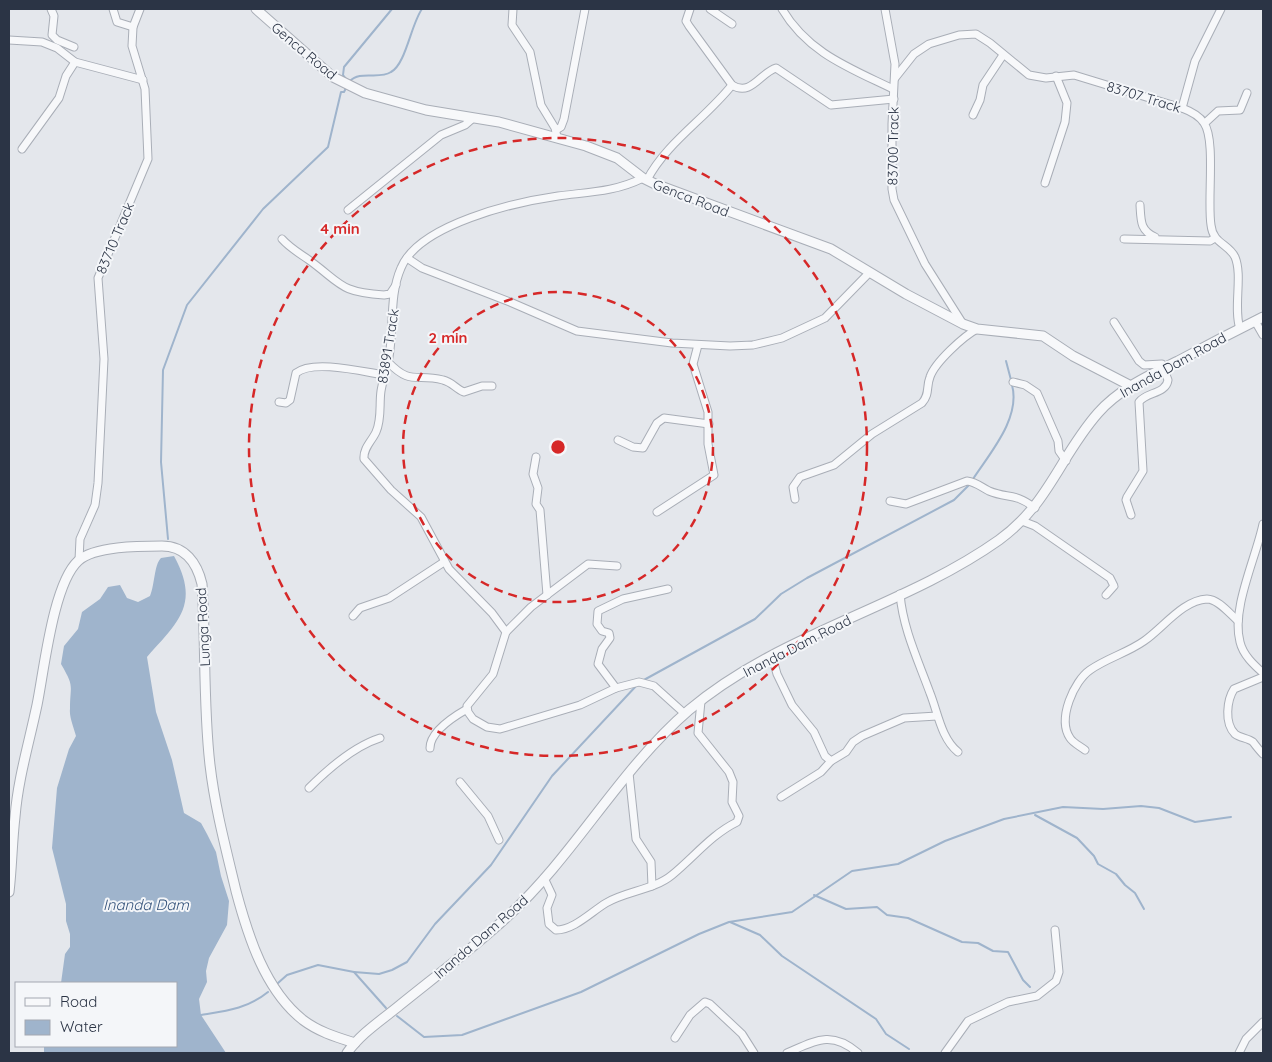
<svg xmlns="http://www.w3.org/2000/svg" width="1272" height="1062" font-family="Quicksand,sans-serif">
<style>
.water{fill:#9fb4cc}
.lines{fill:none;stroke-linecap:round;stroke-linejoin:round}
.stream{stroke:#9fb4cc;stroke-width:2}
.minor-casing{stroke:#a9aeb7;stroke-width:9}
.tertiary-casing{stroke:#a9aeb7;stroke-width:11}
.minor{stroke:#f7f8fa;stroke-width:7}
.tertiary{stroke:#f7f8fa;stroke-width:9}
.ring{fill:none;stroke:#d62828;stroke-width:2.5;stroke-dasharray:9 6}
.labels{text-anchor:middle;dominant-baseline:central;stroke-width:4;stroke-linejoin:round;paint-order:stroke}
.street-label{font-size:14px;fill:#2b3445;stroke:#f4f6f9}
.water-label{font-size:15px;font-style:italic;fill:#34527a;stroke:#f4f6f9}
.centre{fill:#d62828;stroke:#f4f6f9;stroke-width:2.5}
.ring-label{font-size:15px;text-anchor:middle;font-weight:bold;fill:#d62828;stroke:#f4f6f9;stroke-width:4;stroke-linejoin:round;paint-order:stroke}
</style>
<rect width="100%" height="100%" fill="#e4e7ec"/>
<path class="water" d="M174,556C201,605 177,623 147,657L156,712L172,760L184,813L201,823L207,834L216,852L221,876L229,901L227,925L209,958L206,971L207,982L199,999L201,1015L226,1053H44V1046H176V983H61L65,954L70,947V934L66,921V904L52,848L57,788L69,749L76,736C74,728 69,717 70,709C70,684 75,688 61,664L64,646L78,629L82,612L100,599L108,587L120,585L127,598L138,602L150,596C155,584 154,565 161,558Z"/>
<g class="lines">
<g class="stream">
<path d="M347,80L343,75L344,67L392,9"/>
<path d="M350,81C360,70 379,80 391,72C406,64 411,24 422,9"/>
<path d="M1006,361L1011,380"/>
<path d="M973,479C990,453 1021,418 1012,385"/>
<path d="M168,539L161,462L163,370L187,305L263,209L328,147L341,92H344L346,88"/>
<path d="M642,681L755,619L781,594L807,578L954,500L969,485"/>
<path d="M1035,815L1077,838L1094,856L1098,864L1116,874L1125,885L1135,893L1144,909"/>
<path d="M814,895L846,909L877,907L887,915L908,918L962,942L978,943L993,951L1008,952L1023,980L1030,987"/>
<path d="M730,922L760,935L782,956L876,1019L886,1034L909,1049"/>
<path d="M354,972L379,974L392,970L407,962L435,924L491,865L552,776L637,685"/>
<path d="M278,983L287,975L318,965L354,972L386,1008"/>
<path d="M201,1015C226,1011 247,1009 268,992"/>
<path d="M397,1016L424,1037L462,1035L581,992L699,934L729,922L792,912L852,871L898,864L945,841L1004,819L1063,807L1103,809L1141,806L1159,808L1195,822L1231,817"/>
</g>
<g class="minor-casing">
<g id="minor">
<path d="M51,9L54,16L52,35L57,40L74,47"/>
<path d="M113,9L117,22L133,27"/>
<path d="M513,9L512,25L530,52L541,105L555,128L557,137"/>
<path d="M690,9L686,21L689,26L732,85C751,97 760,73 776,68L831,105L894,99"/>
<path d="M710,9L732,24"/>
<path d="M782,9C808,53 850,68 893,89"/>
<path d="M885,9L895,64L892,124V189L894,200L925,264L963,324"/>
<path d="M9,40L42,42L57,48L75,62L143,80"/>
<path d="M895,78L914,54L929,44L959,35L976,34L990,43L1029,75L1046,78L1074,75L1182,108C1190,111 1199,115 1204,123C1216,140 1207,200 1211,225C1213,244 1228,243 1235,257C1243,276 1233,307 1240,329"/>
<path d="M1182,108L1195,61L1221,9"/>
<path d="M973,115L980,100L983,85L1003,55"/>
<path d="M1205,123L1218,111L1240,110L1247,93"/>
<path d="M556,130L561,127L564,119L585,9"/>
<path d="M22,149L59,98L66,76L75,62"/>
<path d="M647,180C666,143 706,118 732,85"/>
<path d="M1045,183L1065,122L1067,103L1056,76"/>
<path d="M1140,205C1141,221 1140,230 1155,237"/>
<path d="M348,210L441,135L465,125L473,118"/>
<path d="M282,239C290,248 299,253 309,260C342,284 339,292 384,295L390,294L396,285"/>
<path d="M1124,239L1210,241L1215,238"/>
<path d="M407,258L422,268L510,302L577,331L672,343L730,346L753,345L782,338L825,318L869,273"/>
<path d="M1255,321L1263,335"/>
<path d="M1114,322L1139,361L1144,365L1162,364L1168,380C1166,394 1146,392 1139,402L1143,471L1127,497L1126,500L1131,515"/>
<path d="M388,362C411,386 416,373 443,380C452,382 456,389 464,392L482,386H492"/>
<path d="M1013,382L1025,385L1037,393L1058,441L1059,451L1066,461"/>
<path d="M279,402L286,403L290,400L296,373C313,359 364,372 384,375"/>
<path d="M618,440L633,447L643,448L657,423L664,418L709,424"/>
<path d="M536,457L533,474L538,488L536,504L540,510L547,595"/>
<path d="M795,499L793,487L800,477L834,465L872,434L922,403C930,394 926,387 930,377C935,362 964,336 977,329"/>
<path d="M890,501L906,504L967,481C976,482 981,487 989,491C1008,499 1014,492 1035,508"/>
<path d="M657,512L714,475L708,444V412L693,364L698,345"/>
<path d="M1022,521L1035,526L1110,578L1114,586L1106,595"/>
<path d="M1263,524C1256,558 1231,609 1240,642C1243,655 1254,665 1263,673"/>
<path d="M79,560L80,539L95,505L98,483L104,359L98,278L148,159L145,89L132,46L133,27L140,9"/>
<path d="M617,566L588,564L531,607L506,632L493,674L467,706L468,712L473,719L487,727L500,729L580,705L616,688L639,682L654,686L685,714"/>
<path d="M900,594C903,629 918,660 930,693C938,713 941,738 958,752"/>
<path d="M353,616L360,608L389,598L444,562"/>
<path d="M506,632L492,613L449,569L421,517L391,490L364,459C363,448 372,441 376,432C382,419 379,404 381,391C383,379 387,369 389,357C394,329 389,295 401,268C419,224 516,202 558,196C588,192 615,192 643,178"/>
<path d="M772,656L777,674L792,705L814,732L825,756L831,761"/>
<path d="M1263,677L1234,689C1227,700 1224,723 1235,734C1240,738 1248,738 1253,742C1256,746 1259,750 1263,754"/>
<path d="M616,688L598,664L602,649L610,638L609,633L602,631L597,624L598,611L623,599L668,589"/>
<path d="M430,748C430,732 453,717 467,709"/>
<path d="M1085,750C1080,746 1073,743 1070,738C1057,719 1074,681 1090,670C1107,658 1127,653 1144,641C1163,628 1183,600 1207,599C1218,599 1230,614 1238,621"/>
<path d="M629,773L636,839L651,862L652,886"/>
<path d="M460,782L488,816L499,840"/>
<path d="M309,788C327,770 355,746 380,738"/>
<path d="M781,797L821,772L831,761L846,752L853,742L862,736L904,718L937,716"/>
<path d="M544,878L552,895L547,908L549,924L556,930C574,930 591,912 606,903C626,891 654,890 672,875C694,857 712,834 737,822L739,816L732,802L733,782L729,772L698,733L701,701"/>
<path d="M675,1038L690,1015L705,1002L710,1004L742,1034L754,1053"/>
<path d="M787,1053C815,1041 831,1030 858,1053"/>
<path d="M945,1053L968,1021L1008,1002L1037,996L1056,981L1059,972L1055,930"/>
<path d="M1239,1053L1246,1039L1263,1022"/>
</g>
</g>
<g class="tertiary-casing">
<g id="tertiary">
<path d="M256,9L333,77L365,93L426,110L499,122L586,146L617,158L643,178L655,184L831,249L906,294L963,324L977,329L1043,336L1073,356L1131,386"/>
<path d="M9,892C12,867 12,842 15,817C18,779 29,743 37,705C44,671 53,584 78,561C94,546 140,546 162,546C185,546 197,563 202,584C206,644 203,705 210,765C215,808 226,849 236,891C248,936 265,990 303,1020C319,1032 336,1037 355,1043"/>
<path d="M347,1053C361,1033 382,1020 400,1005C436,976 473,948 507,917C575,855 619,770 689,710C780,633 903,608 999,540C1049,504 1060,456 1098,413C1119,389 1150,375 1178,361C1206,346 1235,331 1263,317"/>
</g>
</g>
<use href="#minor" class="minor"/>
<use href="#tertiary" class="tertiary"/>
</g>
<g class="ring">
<circle cx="558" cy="447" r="155"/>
<circle cx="558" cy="447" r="309"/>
</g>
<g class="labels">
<g class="street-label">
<text transform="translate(304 51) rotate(40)">Genca Road</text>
<text transform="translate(1144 97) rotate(17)">83707 Track</text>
<text transform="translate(893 146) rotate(-89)">83700 Track</text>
<text transform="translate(691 198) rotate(21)">Genca Road</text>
<text transform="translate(115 238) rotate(-67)">83710 Track</text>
<text transform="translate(388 346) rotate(-81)">83891 Track</text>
<text transform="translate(1173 365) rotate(-29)">Inanda Dam Road</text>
<text transform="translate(203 627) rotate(-93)">Lunga Road</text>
<text transform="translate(797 646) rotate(-27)">Inanda Dam Road</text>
<text transform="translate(481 937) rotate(-41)">Inanda Dam Road</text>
</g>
<g class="water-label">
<text x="146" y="904">Inanda Dam</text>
</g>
</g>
<circle cx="558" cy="447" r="8" class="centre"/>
<g class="ring-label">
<text x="340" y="234">4 min</text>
<text x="448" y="343">2 min</text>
</g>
<rect width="1272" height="1062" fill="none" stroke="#2b3445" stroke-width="20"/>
<rect x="15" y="982" width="162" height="65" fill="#f4f6f9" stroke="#a4a8b1"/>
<rect x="25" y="998" width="25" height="8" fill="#f7f8fa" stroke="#a4a8b1"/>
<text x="60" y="1007" font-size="15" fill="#2b3445">Road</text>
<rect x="25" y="1020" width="25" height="15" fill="#9fb4cc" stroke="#a4a8b1"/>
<text x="60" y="1032" font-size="15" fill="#2b3445">Water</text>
</svg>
